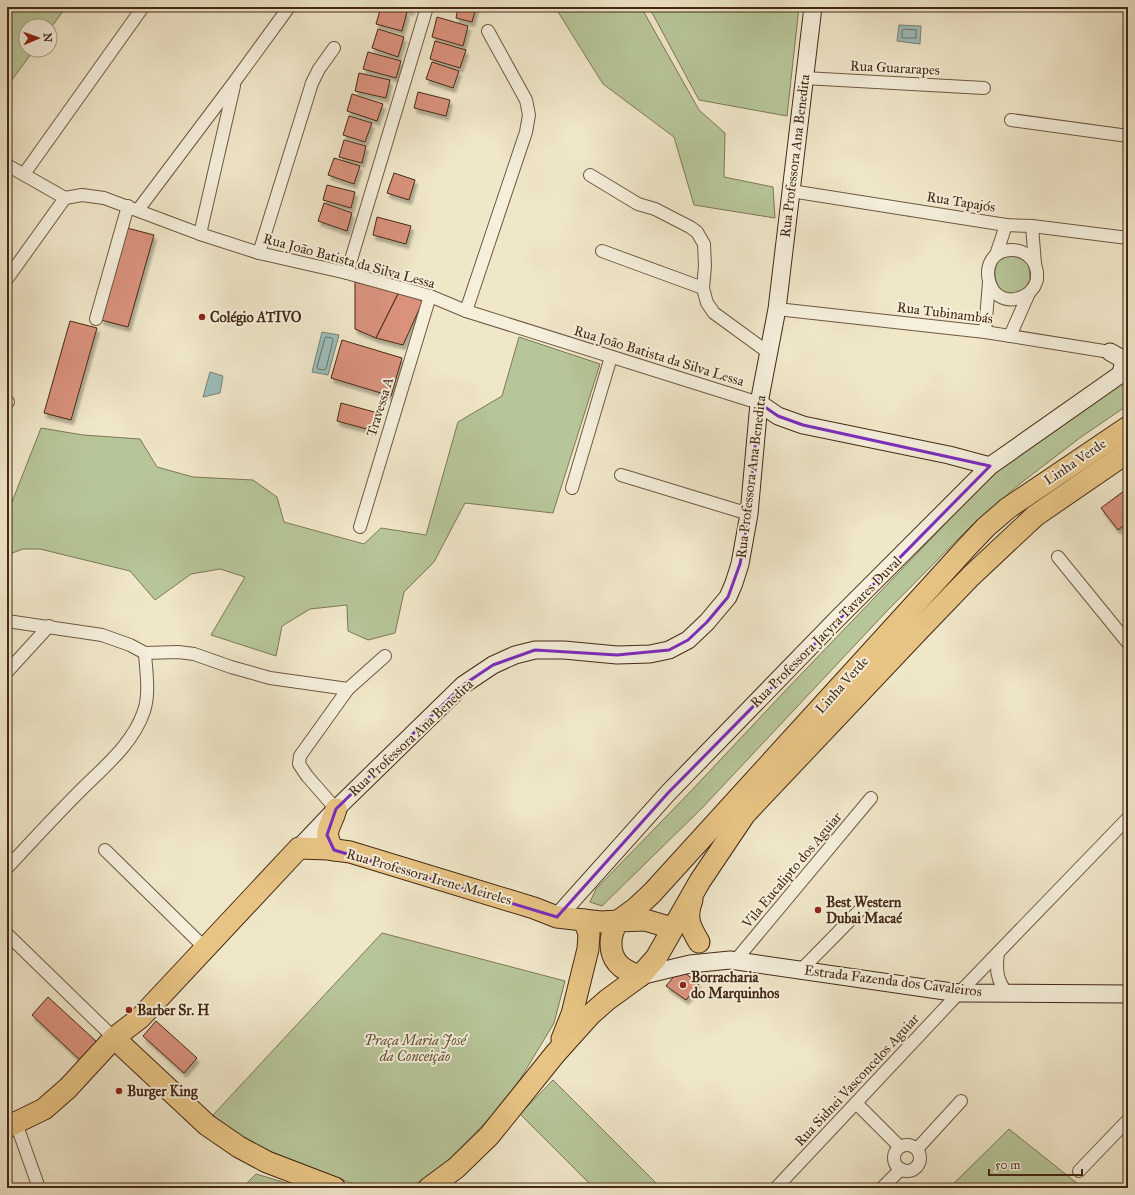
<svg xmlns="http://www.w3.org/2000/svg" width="1135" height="1195" font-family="'IM FELL Great Primer',serif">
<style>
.green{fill:#b7c699;stroke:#7e7756}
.water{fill:#9bbebc;stroke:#788279}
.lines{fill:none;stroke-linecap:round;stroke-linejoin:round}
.shore{stroke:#707368;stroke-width:1}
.building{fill:#da927d;stroke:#442814;filter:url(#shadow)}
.street-casing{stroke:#6f5841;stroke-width:14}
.secondary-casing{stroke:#442814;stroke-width:19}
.highway-casing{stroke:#442814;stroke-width:23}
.street{stroke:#f5efdc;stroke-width:12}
.secondary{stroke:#f5efdc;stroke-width:17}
.highway{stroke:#e8c484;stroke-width:21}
.marked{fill:none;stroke:#7b2cbf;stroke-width:3;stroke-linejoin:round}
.poi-dot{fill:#8f2418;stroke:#f5efdc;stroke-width:1.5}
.labels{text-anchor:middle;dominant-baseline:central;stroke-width:4;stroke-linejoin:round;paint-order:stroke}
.street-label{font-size:14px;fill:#442814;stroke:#f5efdc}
.poi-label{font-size:14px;font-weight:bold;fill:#442814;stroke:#f5efdc;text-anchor:start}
.park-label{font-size:14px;font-style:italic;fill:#615035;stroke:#f5efdc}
</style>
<defs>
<filter id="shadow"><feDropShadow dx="2.5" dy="4.5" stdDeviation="1" flood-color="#0004"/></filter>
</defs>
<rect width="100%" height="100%" fill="#f0e7c9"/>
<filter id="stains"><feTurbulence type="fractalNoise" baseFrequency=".005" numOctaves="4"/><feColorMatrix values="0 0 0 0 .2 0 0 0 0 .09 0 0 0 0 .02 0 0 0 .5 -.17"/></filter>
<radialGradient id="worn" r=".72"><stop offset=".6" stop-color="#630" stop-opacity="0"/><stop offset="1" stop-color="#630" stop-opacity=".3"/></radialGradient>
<g class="green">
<path d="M7,7H66L50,29V26H26V50H34L11,81L7,78Z"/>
<path d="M555,7H641L699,110L725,133L724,177L773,187L775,218L694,205L674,137L603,84Z"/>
<path d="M649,7H799L787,116L699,100Z"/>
<path d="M1007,256C1016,256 1023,258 1029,266L1030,279L1025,290C1020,291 1014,294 1009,293C995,292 990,268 1001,259C1002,258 1005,257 1007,256Z"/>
<path d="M519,337L600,364L553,513L465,503L434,562L404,592L395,633L368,640L348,631L347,605L310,609L282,626L276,656L211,635L245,577L220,569L191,574L155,600L130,571L40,549H23L7,555V507H10L41,428L83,435L140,439L157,467L193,477L253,480L277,497L284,522L364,544L381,528L426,535L458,422L502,396Z"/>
<path d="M1128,377V405L1081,437L1021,483L971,526L886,612L702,808L602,906L590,902L596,889L691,791L785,691L947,522L998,466Z"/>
<path d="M382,933L565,981L554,1023L516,1086L498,1109L455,1154L433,1174L408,1188H370L351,1183L267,1150L234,1132L213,1115Z"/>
<path d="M553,1080L661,1188H594L520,1114Z"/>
<path d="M1009,1129L1083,1188H949Z"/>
<path d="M256,1174L303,1188H242Z"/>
</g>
<g class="water">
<path d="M899,25L921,26L920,44L897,41Z"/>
<path d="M322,332L339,335L328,375L312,372Z"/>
<path d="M210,372L223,376L220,393L203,397Z"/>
</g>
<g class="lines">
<g class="shore">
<path d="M904,29L916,30V38H902V31Z"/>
<path d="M326,337L332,338L333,340L326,369L324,370L318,369L317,367L325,338Z"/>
</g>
</g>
<g class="building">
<path d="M381,7H388L407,12L402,31L376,24Z"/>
<path d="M398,7H412L411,11Z"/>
<path d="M458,7H476L472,22L456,18Z"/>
<path d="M437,17L468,26L463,46L432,37Z"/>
<path d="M378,29L404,37L398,57L372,48Z"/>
<path d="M435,41L466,50L460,68L430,59Z"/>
<path d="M368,52L401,61L396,78L363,69Z"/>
<path d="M432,62L459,71L453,88L426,79Z"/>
<path d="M359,73L390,80L386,98L355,91Z"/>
<path d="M418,92L450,100L446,116L414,108Z"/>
<path d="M352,94L383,104L377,121L347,111Z"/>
<path d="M349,116L372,123L365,142L343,135Z"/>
<path d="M344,140L366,146L362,163L339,157Z"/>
<path d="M334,158L360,166L354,184L328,175Z"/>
<path d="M394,173L415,180L409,200L387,193Z"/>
<path d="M327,185L355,192L351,208L323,200Z"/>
<path d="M324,203L352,213L347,231L318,221Z"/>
<path d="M377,217L411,226L406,244L373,235Z"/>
<path d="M127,228L154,235L128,327L101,320Z"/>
<path d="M355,282L399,292L376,338L355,329Z"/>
<path d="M399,292L423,301L403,345L376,338Z"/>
<path d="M70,321L97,328L71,420L44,413Z"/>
<path d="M342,340L402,358L391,396L331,378Z"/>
<path d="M341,403L378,413L374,431L337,421Z"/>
<path d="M1128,488V522L1118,530L1101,508Z"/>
<path d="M680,969L699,984L686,1000L666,986Z"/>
<path d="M48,997L97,1042L81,1061L32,1015Z"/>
<path d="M156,1021L197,1058L184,1073L143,1036Z"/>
</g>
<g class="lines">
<g class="street-casing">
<g id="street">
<path d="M804,78L984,88"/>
<path d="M1011,120L1128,136"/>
<path d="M7,165L65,198L82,195L104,198L200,234L259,253L347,273L401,288L430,296L466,311L759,403"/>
<path d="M24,174L143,7"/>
<path d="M590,175L638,204L655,209L690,227L697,232L704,244L705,266L703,288L707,303L714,313L769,353"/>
<path d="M791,191L1006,225L1032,226L1128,238"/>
<path d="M138,210L235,81L289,7"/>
<path d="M200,234L234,86"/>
<path d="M602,251L703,288"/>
<path d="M259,253L312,83L319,69L334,48"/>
<path d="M996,255L1006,225"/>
<path d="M347,273L427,7"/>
<path d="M7,279L65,198"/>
<path d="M1029,293C986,321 971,248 1013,250C1023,250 1030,256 1035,264"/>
<path d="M777,309L985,332L1110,352"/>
<path d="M466,311L526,132L529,115L526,100L488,31"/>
<path d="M96,319L128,206"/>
<path d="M985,332L989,282"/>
<path d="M1010,336L1029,293L1034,287L1037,280V272L1035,264L1032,226"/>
<path d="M7,402H8"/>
<path d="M621,475L749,514"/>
<path d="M572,488L611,357"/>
<path d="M360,527L430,296"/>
<path d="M1058,557L1128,643"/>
<path d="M7,621L102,635L130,645L145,653L178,652L194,654L231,667L270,678L348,689"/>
<path d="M7,672L49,626"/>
<path d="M336,809L307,776L299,764L300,756L348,689L385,656"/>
<path d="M105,850L205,948"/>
<path d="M7,868C31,842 55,816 80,791C104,767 133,744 144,711C150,693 146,671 145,653"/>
<path d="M7,934L114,1038"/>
<path d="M998,953C996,968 996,981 1008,994"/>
<path d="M735,961L871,798"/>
<path d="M801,970L863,907"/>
<path d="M856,1103L900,1147"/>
<path d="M16,1123L39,1188"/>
<circle cx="907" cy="1158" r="13"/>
<path d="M917,1149L961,1101"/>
<path d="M1079,1171L1128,1120"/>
<path d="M776,1188L959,993L1128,818"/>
<path d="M882,1188L901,1169"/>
</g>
</g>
<g class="secondary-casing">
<g id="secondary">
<path d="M1110,352L1119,357L1124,363L1120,375"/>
<path d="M759,403L778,416L803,425L949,455L990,466"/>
<path d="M299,848L336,809L463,685L493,665L515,655L535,650H564L617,655L650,654L669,650L688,640L707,622L728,597L734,583L740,564L749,514L759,403L777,309L813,7"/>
<path d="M557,917L668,793L837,619L990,466L1128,369"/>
<path d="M640,976L690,964L730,960L959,993L1128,994"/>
</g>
</g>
<g class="highway-casing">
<g id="highway">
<path d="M334,850C321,831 331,828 336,809"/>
<path d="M692,900C685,918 690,927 699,942"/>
<path d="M640,976C624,971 611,963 611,944C611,941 611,938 612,935C613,930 616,925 618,921L645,920L672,928"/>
<path d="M114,1038L207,1125L239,1147L267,1162L335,1188"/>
<path d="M562,1039L572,1014L588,949L589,934L584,920"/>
<path d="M7,1127L44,1109L68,1088L114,1038L140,1018L299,848L328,849L350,852L534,908L557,917L601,922L618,921L636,908L652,893L967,547L986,527L1008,508L1128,427"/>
<path d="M429,1188L456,1168L489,1136L555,1054L590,1015L607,1000L640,976L656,958L700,881L745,814L918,631L971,576L1035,516L1128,452"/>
</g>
</g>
<use href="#street" class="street"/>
<use href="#secondary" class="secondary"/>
<use href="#highway" class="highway"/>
</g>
<path class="marked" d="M759,403L778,416L803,425L990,466L668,793L557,917L334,850L327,835L336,809L463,685L493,665L535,650L617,655L669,650L688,640L707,622L728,597L740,564L749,514Z"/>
<g class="poi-dot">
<circle cx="202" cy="317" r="4"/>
<circle cx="818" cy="910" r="4"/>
<circle cx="683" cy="985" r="4"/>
<circle cx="129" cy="1010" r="4"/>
<circle cx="119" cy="1091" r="4"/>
</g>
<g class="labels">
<g class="street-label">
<text transform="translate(895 68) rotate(3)">Rua Guararapes</text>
<text transform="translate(795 156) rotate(-83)">Rua Professora Ana Benedita</text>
<text transform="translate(961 202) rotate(9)">Rua Tapajós</text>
<text transform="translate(349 261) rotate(15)">Rua João Batista da Silva Lessa</text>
<text transform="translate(945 313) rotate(7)">Rua Tubinambás</text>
<text transform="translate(659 356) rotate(17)">Rua João Batista da Silva Lessa</text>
<text transform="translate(380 407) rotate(-73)">Travessa A</text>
<text transform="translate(1075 462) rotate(-34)">Linha Verde</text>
<text transform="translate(751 477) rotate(-83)">Rua Professora Ana Benedita</text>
<text transform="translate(826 632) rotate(-45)">Rua Professora Jacyra Tavares Duval</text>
<text transform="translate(842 685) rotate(-48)">Linha Verde</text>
<text transform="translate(411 738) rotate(-43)">Rua Professora Ana Benedita</text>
<text transform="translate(792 870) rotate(-50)">Vila Eucalipto dos Aguiar</text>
<text transform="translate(429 877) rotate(16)">Rua Professora Irene Meireles</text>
<text transform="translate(893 981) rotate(7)">Estrada Fazenda dos Cavaleiros</text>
<text transform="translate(857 1080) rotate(-47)">Rua Sidnei Vasconcelos Aguiar</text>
</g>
<g class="poi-label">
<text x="210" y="317">Colégio ATIVO</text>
<text x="826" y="902">Best Western<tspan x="826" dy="16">Dubai Macaé</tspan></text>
<text x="691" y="977">Borracharia<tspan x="691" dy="16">do Marquinhos</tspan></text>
<text x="137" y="1010">Barber Sr. H</text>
<text x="127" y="1091">Burger King</text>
</g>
<g class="park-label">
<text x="415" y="1040">Praça Maria José<tspan x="415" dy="16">da Conceição</tspan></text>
</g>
</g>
<rect width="1135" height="1195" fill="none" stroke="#f0e7c9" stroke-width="24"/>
<rect x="8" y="8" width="1119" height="1179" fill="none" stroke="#442814" stroke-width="2"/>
<rect x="12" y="12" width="1111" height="1171" fill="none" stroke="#442814"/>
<g transform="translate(38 38) rotate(88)"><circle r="19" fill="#f5efdc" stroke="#ae9f8c"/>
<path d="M0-3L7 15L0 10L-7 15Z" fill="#8f2418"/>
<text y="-6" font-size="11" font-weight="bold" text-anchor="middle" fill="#442814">N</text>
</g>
<path d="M989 1169v6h93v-6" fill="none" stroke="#442814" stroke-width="2"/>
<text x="995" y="1169" font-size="12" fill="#442814" stroke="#f5efdc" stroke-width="3" paint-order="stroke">50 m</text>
<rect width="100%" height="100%" filter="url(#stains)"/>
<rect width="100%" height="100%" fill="url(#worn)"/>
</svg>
